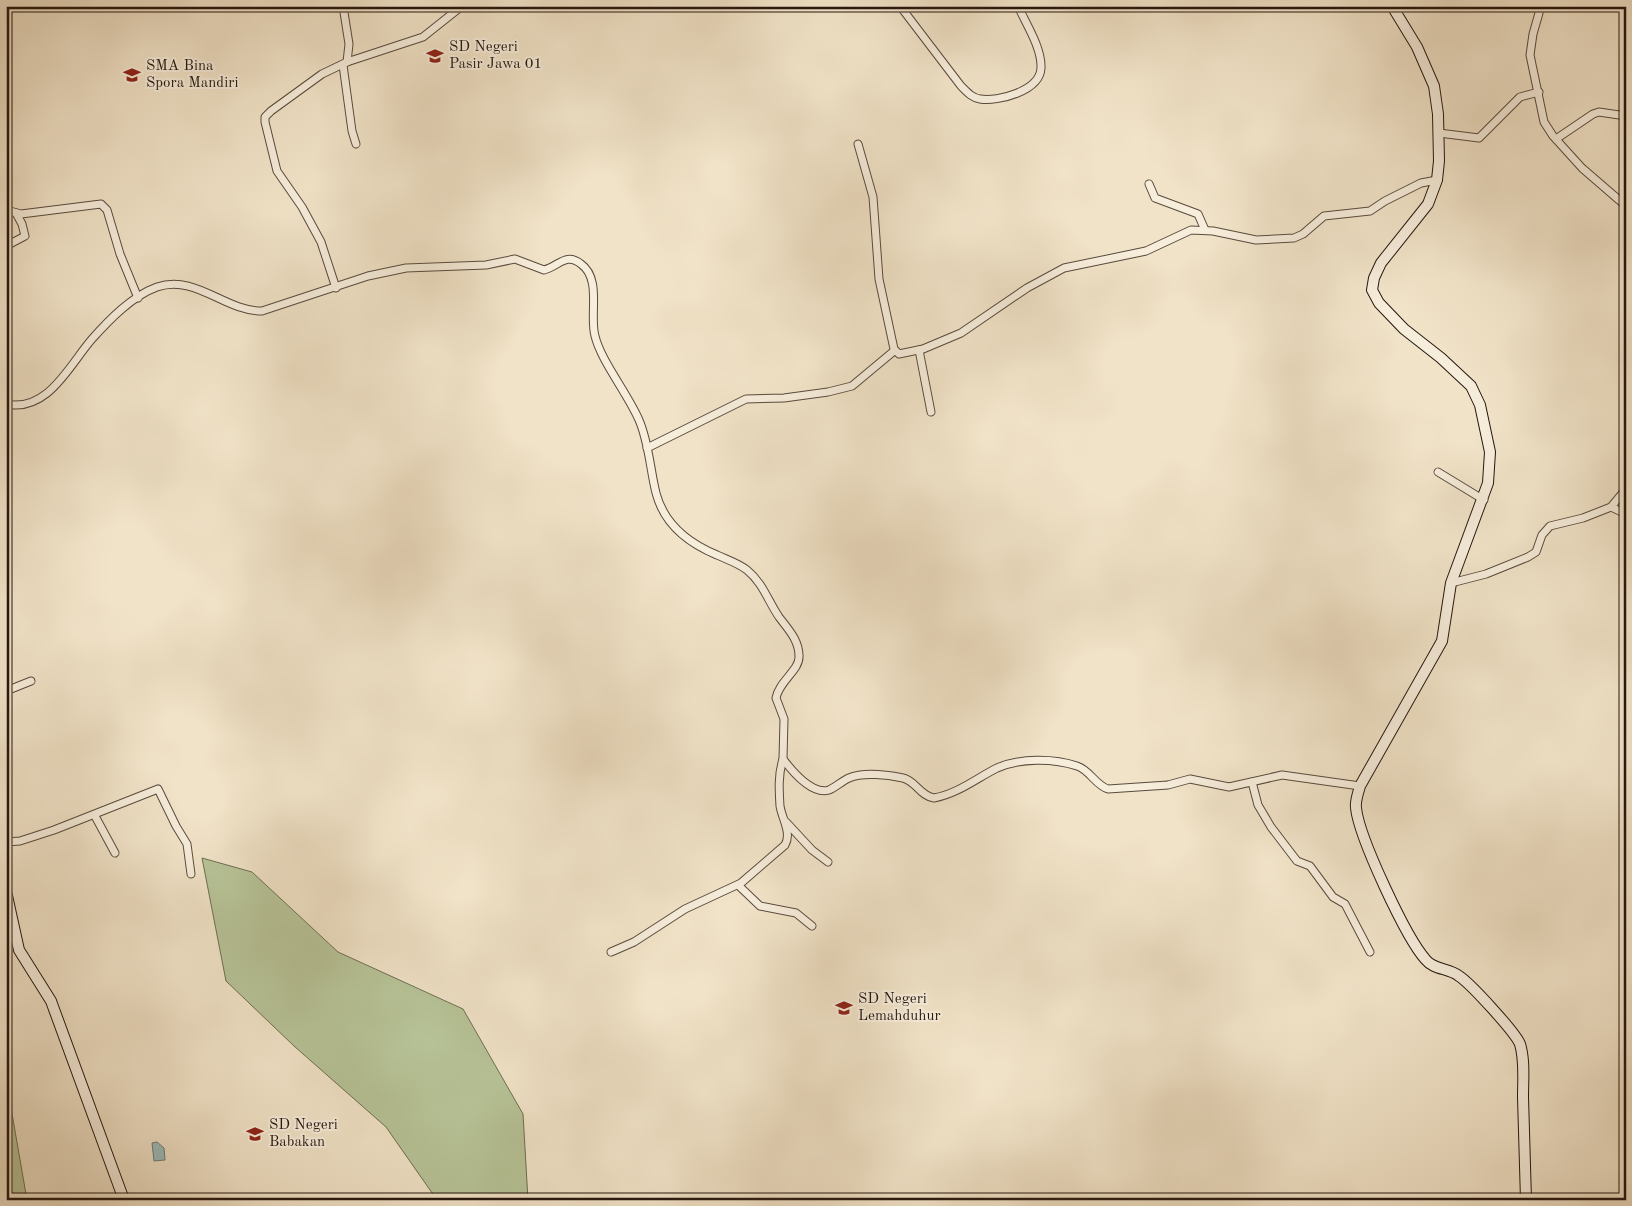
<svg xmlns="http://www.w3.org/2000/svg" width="1632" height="1206" font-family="'Old Standard TT',serif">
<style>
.green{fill:#b7c498;stroke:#6e6e54}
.water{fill:#9cbdbd;stroke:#6d7b77}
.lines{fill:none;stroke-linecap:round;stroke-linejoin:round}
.street-casing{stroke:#594a3d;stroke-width:9}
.secondary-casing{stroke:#26170f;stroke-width:12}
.street{stroke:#f6eddb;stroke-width:7}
.secondary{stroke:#f6eddb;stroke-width:10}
.labels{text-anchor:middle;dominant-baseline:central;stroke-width:4;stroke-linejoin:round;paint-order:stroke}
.poi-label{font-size:15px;fill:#26170f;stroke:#f6eddb;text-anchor:start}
</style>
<rect width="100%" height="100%" fill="#f1e3c8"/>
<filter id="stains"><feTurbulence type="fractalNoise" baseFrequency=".004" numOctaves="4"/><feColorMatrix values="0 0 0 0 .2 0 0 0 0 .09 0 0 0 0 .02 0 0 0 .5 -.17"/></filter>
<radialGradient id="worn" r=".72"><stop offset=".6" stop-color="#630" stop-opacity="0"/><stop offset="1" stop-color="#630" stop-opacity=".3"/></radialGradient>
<g class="green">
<path d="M202,858L252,872L338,952L463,1009L523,1114L528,1200H437L386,1127L294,1046L226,981Z"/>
<path d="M6,1079L27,1200H6Z"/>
</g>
<path class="water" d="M157,1142L164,1148L165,1160L154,1161L152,1143Z"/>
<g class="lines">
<g class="street-casing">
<g id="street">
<path d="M900,6L961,86C967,92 972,98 980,99C998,102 1040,91 1041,68C1042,48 1026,24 1018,6"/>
<path d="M1541,6L1533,34L1530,55L1544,122L1553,136L1582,168L1626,206"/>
<path d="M347,62L423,37L462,6"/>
<path d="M343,65L352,131L356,144"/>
<path d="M1439,133L1479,138L1520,97L1539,92"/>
<path d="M1556,139L1593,114L1599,112L1626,116"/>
<path d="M858,144L873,197L879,279L894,349L899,354L923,349L961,333L1027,288L1064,268L1146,251L1191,230L1213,231L1256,240L1294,238L1303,234L1324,216L1370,211L1385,201L1421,183L1437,180"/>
<path d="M1149,184L1155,198L1198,214L1205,230"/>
<path d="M6,210L21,214L101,204L107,210L120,254L138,298"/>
<path d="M6,246L25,236L22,224L16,213"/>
<path d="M336,288L321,242L302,207L277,171L265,122V117L271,111L322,74L347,62L349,44L343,6"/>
<path d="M919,350L931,412"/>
<path d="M6,404C48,413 70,364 92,339C109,320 132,296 157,287C196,274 224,311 262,311L368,276L406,268L486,265L515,259L544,270C559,266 566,252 581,264C602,279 589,315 595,336C601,361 628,394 639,420C649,443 650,469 656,493C664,524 688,543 717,555C728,560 738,563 747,570C763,583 768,601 779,617C788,629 799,640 799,656C800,670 779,681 776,698L784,719L783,759C792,771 812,795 829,790C836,787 842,781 849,778C863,772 888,775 903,778C916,781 920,796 934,798C957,794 977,778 997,768C1020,758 1053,758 1077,766C1090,770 1095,785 1108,789L1168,785L1190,779L1229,787L1282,775L1360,786"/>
<path d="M647,448L746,399L784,398L828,392L852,386L894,351"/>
<path d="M1438,472L1484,500"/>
<path d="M1611,507L1626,489"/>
<path d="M1451,583L1486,574L1528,557L1536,552L1542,535L1550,526L1583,518L1611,507L1626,514"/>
<path d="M6,691L31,681"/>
<path d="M1252,782L1258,805L1271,827L1297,861L1310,866L1333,897L1345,904L1370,952"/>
<path d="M95,816L115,853"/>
<path d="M786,822L812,850L828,862"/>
<path d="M6,842L20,841L54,830L158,789L176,826L187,844L191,874"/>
<path d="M738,885L760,906L796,913L812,926"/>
<path d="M611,952L634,942L685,909L741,883L785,845C792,833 782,819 780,806C779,790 778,775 783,759"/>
</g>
</g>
<g class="secondary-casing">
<g id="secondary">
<path d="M1392,6L1417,47L1434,86L1438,114L1439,161L1437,180L1428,204L1381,263L1374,278L1372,290L1379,303L1404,329L1441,358L1471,386L1480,405L1490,452L1488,483L1451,583L1442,641L1360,786C1358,794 1355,801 1356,808C1359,837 1406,938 1426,960C1434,970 1449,968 1459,976C1471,984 1515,1032 1520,1044C1525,1060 1523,1081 1523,1097C1524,1131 1525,1165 1526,1200"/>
<path d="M6,891L19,950L51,1001L124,1200"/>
</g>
</g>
<use href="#street" class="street"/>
<use href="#secondary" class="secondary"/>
</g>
<defs>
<g id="school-bare" transform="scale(1.35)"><path d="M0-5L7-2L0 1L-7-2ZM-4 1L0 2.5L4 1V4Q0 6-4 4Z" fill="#8f2418" stroke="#f6eddb" stroke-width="2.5" paint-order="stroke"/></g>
</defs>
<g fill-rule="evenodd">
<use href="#school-bare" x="435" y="56"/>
<use href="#school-bare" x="132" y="75"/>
<use href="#school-bare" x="844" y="1008"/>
<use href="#school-bare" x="255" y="1134"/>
</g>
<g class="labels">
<g class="poi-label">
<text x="449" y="47">SD Negeri<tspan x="449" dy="17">Pasir Jawa 01</tspan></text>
<text x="146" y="66">SMA Bina<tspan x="146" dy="17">Spora Mandiri</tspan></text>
<text x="858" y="999">SD Negeri<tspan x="858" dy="17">Lemahduhur</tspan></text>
<text x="269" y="1125">SD Negeri<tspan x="269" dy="17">Babakan</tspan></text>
</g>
</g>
<rect width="1632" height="1206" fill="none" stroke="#f1e3c8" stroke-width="25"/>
<rect x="8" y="8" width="1617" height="1191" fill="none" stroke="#26170f" stroke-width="2.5"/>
<rect x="12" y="12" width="1607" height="1181" fill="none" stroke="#26170f"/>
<rect width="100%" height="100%" filter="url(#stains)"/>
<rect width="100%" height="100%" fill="url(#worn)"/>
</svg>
